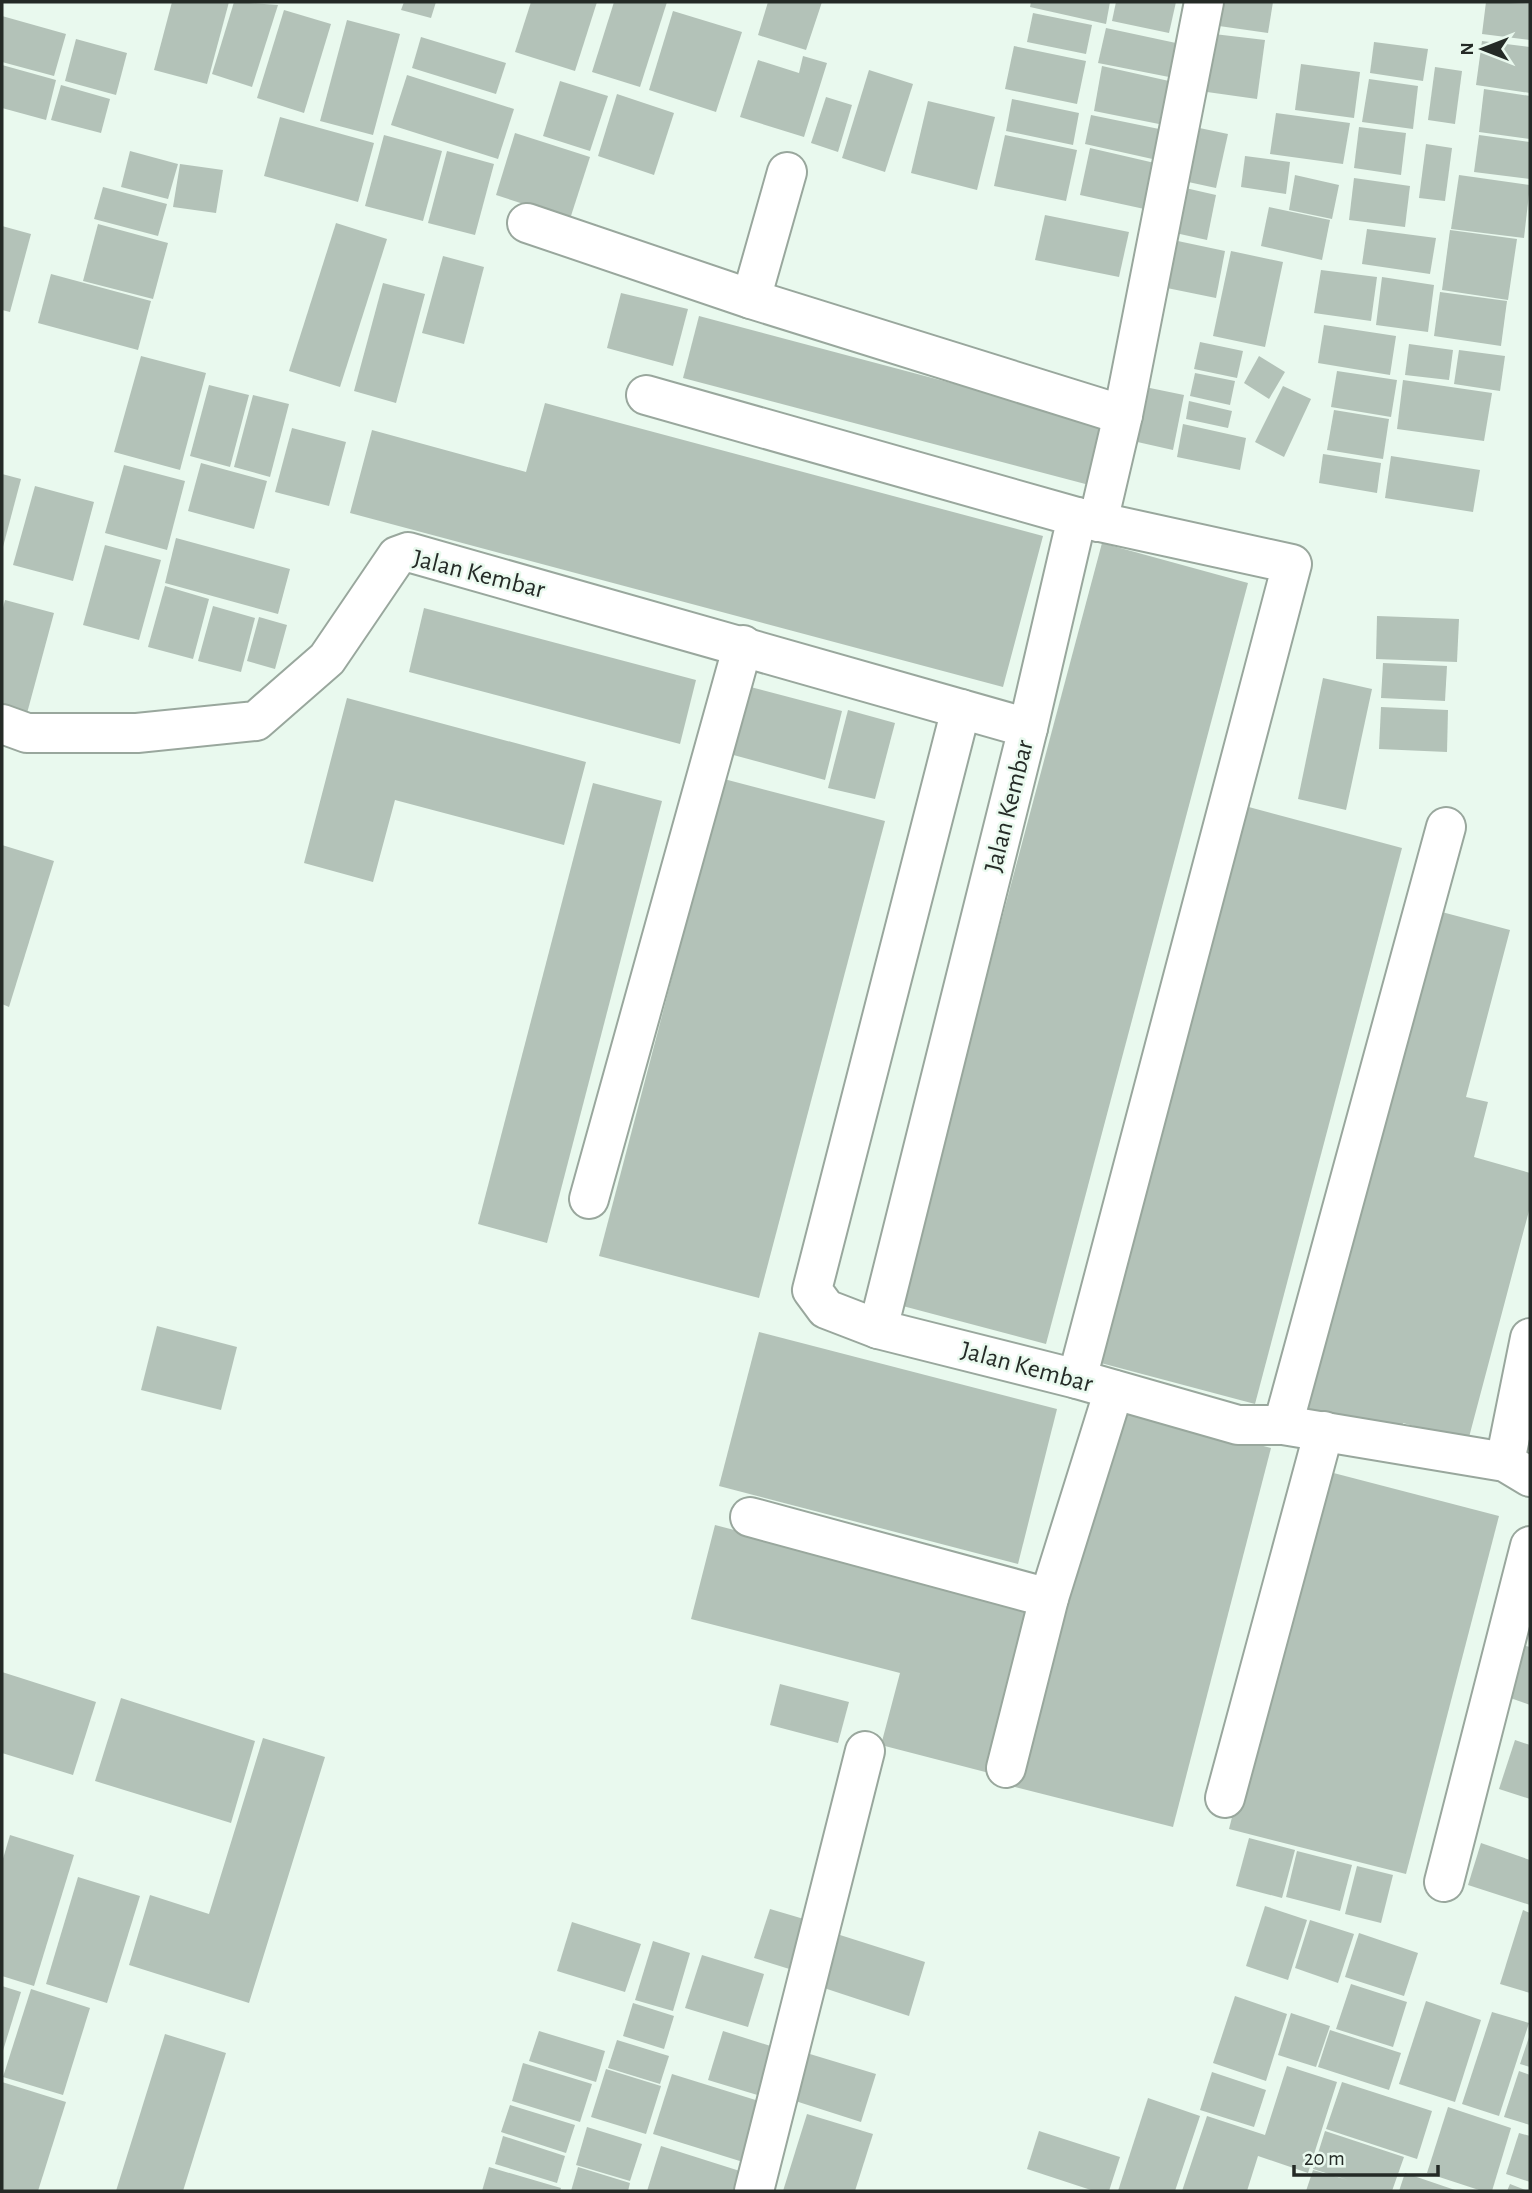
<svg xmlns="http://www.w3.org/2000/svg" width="1532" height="2193" font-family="'Alegreya Sans',sans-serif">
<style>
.building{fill:#b3c2b8}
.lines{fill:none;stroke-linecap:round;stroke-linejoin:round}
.minor-casing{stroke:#99a79d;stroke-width:42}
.minor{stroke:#fff;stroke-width:38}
.labels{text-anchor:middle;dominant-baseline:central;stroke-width:5;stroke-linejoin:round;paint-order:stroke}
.street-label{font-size:26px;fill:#242a26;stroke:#e9f9ee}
</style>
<rect width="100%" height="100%" fill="#e9f9ee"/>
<g class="building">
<path d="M172,2H229L207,84L154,70Z"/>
<path d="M234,2L278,5L252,87L212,74Z"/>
<path d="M404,2H436L431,18L401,10Z"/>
<path d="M531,2H597L575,71L515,52Z"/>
<path d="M614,2H667L640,87L592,72Z"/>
<path d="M768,2H822L806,50L758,35Z"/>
<path d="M1031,2H1110L1106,24L1030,7Z"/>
<path d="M1116,2H1176L1169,33L1112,21Z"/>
<path d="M1222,2H1273L1268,33L1219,26Z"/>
<path d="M1486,2L1530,4V40L1482,34Z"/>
<path d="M284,10L331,24L304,113L257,98Z"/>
<path d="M673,11L742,32L716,112L649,90Z"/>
<path d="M1033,13L1092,25L1086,54L1027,42Z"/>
<path d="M2,16L66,34L54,76L2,62Z"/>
<path d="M347,20L400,34L373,135L320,121Z"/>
<path d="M1106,28L1176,43L1169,77L1098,63Z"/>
<path d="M1214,34L1265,40L1257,99L1207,92Z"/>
<path d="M421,37L506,63L496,94L412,68Z"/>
<path d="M76,39L127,53L116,95L65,81Z"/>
<path d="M1482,41L1530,47V93L1476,85Z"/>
<path d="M1374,42L1428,49L1423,81L1370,73Z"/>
<path d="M1014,46L1086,61L1077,104L1005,89Z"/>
<path d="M803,56L827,63L804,137L740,117L758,60L799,73Z"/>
<path d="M1301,64L1360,72L1354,118L1295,110Z"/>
<path d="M2,65L56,80L46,120L2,108Z"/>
<path d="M1102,66L1169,81L1159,124L1094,111Z"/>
<path d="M1435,67L1462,71L1455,124L1428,120Z"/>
<path d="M869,70L913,84L885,172L842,158Z"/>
<path d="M407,75L514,109L498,159L391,125Z"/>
<path d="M1369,79L1418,86L1413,129L1362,122Z"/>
<path d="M560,81L608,96L590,151L543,136Z"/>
<path d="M61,85L110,99L101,133L51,120Z"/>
<path d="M1484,89L1530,96V139L1479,132Z"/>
<path d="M617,94L674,113L654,175L598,156Z"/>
<path d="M826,97L852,105L838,152L811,143Z"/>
<path d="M1012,99L1079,113L1073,145L1006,131Z"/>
<path d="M928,101L995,117L977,190L911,173Z"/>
<path d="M1276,113L1350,123L1343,164L1270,154Z"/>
<path d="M1091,115L1164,130L1157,160L1085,144Z"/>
<path d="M280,117L374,143L358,202L264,176Z"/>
<path d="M1190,126L1228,134L1216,188L1179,180Z"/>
<path d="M1359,127L1406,133L1401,175L1354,168Z"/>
<path d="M515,133L590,157L570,219L496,195Z"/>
<path d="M384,135L442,151L423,221L365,206Z"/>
<path d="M1005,135L1077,150L1066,201L994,186Z"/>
<path d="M1479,135L1530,142V179L1474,172Z"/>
<path d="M1426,144L1452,148L1445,201L1419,198Z"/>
<path d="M1090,148L1159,164L1149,210L1080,195Z"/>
<path d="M130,151L178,164L168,199L121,187Z"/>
<path d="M447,151L494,164L475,235L428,223Z"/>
<path d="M1245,156L1290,162L1286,194L1241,187Z"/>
<path d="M180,164L223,170L216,213L173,207Z"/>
<path d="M1295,175L1339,185L1332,219L1289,210Z"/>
<path d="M1459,175L1530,185L1524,238L1451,229Z"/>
<path d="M1354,178L1410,186L1405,227L1349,220Z"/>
<path d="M103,187L167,204L158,236L94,219Z"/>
<path d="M1181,187L1216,195L1207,240L1171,232Z"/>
<path d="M1269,207L1330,220L1322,260L1261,246Z"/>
<path d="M1045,215L1129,232L1119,277L1035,260Z"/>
<path d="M336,223L387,239L340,387L289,371Z"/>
<path d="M98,224L168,243L153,299L83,281Z"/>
<path d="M2,226L31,234L10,312L2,310Z"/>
<path d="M1367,229L1436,238L1430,274L1362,264Z"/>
<path d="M1450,230L1517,239L1508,300L1442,290Z"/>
<path d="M1173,240L1225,251L1216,298L1162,287Z"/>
<path d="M1231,251L1283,262L1265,347L1213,336Z"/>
<path d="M443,256L484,267L464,344L422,333Z"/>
<path d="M1321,270L1377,277L1371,321L1314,313Z"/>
<path d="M51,274L151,301L138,350L38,323Z"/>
<path d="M1382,277L1434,285L1428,332L1376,325Z"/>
<path d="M383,283L425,294L396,403L354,391Z"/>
<path d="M1440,292L1507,301L1501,346L1434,336Z"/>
<path d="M621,293L688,309L673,366L607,348Z"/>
<path d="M699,316L1109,425L1093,486L683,378Z"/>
<path d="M1324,325L1396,336L1390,375L1318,363Z"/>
<path d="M1200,342L1243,351L1237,378L1194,369Z"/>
<path d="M1409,344L1453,350L1449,380L1405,375Z"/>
<path d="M1459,350L1505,356L1500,391L1454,384Z"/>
<path d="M141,356L206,373L180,470L114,452Z"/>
<path d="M1259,356L1285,372L1269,399L1244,383Z"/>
<path d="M1337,371L1397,380L1391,417L1331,407Z"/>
<path d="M1195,373L1235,381L1230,405L1190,396Z"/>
<path d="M1403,380L1492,393L1484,441L1397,429Z"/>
<path d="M209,385L249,395L230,467L190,456Z"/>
<path d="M1283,386L1311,399L1284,457L1255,442Z"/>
<path d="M1145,387L1184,395L1173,450L1133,441Z"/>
<path d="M253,395L289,404L270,477L234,467Z"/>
<path d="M1189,401L1232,411L1228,428L1186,419Z"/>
<path d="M545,403L1043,536L1003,687L350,513L372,430L526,472Z"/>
<path d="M1334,410L1389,419L1383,459L1327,450Z"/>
<path d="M1183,424L1246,438L1240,470L1177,457Z"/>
<path d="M292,428L346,442L329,506L275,492Z"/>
<path d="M1323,454L1381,463L1377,493L1319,483Z"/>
<path d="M1391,456L1480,470L1473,512L1385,498Z"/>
<path d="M201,463L267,481L254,529L188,511Z"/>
<path d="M124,465L185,481L167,550L105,533Z"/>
<path d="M2,474L21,479L3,547H2Z"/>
<path d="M35,486L94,502L73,581L13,565Z"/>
<path d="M176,538L290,569L278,614L165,583Z"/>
<path d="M1102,543L1248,583L1046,1344L899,1305Z"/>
<path d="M105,545L161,560L139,640L83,625Z"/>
<path d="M165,586L209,599L193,659L148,647Z"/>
<path d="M5,600L54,613L26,717L2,711V612Z"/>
<path d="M213,606L255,618L241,672L198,661Z"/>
<path d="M424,608L696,680L680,744L409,672Z"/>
<path d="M1377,616L1459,619L1457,662L1376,659Z"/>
<path d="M259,617L287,625L275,669L247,661Z"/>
<path d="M1383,663L1447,666L1445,701L1381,698Z"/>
<path d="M1323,678L1372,689L1346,810L1298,799Z"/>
<path d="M743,685L842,711L825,780L726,753Z"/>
<path d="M347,698L586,762L564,845L395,800L373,882L304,863Z"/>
<path d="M1381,707L1448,710L1447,752L1379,749Z"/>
<path d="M848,710L895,723L875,799L828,788Z"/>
<path d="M724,779L885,821L759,1298L599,1256Z"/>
<path d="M593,783L662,801L547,1243L478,1224Z"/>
<path d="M1245,806L1402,848L1255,1404L1097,1362Z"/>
<path d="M2,845L54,861L9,1007L2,1004Z"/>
<path d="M1438,911L1510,930L1466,1097L1488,1102L1474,1157L1530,1173V1207L1468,1441L1403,1423L1401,1434L1307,1408Z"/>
<path d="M157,1326L237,1347L221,1410L141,1390Z"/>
<path d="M759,1332L1057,1409L1018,1564L719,1486Z"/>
<path d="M1109,1406L1271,1448L1173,1827L1011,1786Z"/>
<path d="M1322,1470L1499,1516L1406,1874L1229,1829Z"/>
<path d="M715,1525L1036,1609L993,1774L881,1745L900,1673L691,1619Z"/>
<path d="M1515,1643L1530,1647V1705L1499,1694Z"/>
<path d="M2,1672L96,1702L73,1775L2,1753Z"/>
<path d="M780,1684L849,1702L838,1743L770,1725Z"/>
<path d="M121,1698L255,1741L231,1823L95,1781Z"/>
<path d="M263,1738L325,1757L249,2003L129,1965L150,1895L209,1914Z"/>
<path d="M1515,1740L1530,1745V1799L1499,1789Z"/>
<path d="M10,1835L74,1855L34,1986L2,1976V1862Z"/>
<path d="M1249,1838L1295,1850L1282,1898L1236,1886Z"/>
<path d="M1481,1843L1530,1860V1905L1468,1885Z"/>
<path d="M1297,1851L1352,1865L1340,1911L1286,1897Z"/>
<path d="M1357,1866L1393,1875L1381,1923L1345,1914Z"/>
<path d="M78,1877L140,1896L107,2003L46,1984Z"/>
<path d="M1265,1906L1307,1920L1288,1980L1246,1966Z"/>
<path d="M770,1909L814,1922L799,1972L754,1958Z"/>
<path d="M1523,1910L1530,1913V1993L1500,1984Z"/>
<path d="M1310,1920L1354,1934L1338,1983L1295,1968Z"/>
<path d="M572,1922L641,1944L625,1992L557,1971Z"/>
<path d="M1359,1933L1418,1953L1404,1996L1345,1977Z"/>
<path d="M840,1935L925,1962L909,2016L824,1988Z"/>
<path d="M653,1941L690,1953L673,2011L635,2000Z"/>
<path d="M702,1955L764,1974L748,2027L685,2008Z"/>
<path d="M1351,1984L1407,2002L1393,2047L1336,2029Z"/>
<path d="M2,1986L21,1992L2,2054Z"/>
<path d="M31,1989L90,2008L63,2095L3,2077Z"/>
<path d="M1235,1996L1287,2014L1266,2081L1213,2063Z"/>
<path d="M1426,2001L1481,2020L1455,2102L1399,2084Z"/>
<path d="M633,2003L674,2016L664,2049L623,2036Z"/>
<path d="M1492,2012L1529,2023L1499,2116L1462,2104Z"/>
<path d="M1291,2013L1330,2026L1316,2067L1278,2055Z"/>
<path d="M1330,2030L1401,2053L1389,2090L1318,2067Z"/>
<path d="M539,2031L605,2051L596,2082L529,2061Z"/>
<path d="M723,2031L783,2050L767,2098L708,2080Z"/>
<path d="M165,2034L226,2053L183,2191H116Z"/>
<path d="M1530,2034V2067L1520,2064Z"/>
<path d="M617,2040L669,2056L660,2084L608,2068Z"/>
<path d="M800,2051L876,2074L861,2122L786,2098Z"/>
<path d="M523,2063L592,2084L580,2122L512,2101Z"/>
<path d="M1287,2066L1337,2082L1308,2173L1258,2156L1247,2191H1182L1207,2116L1265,2135Z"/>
<path d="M606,2069L661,2086L646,2134L591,2117Z"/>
<path d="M1519,2071L1530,2075V2125L1504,2117Z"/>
<path d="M1212,2072L1266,2090L1254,2127L1200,2110Z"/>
<path d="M672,2074L762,2102L743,2162L653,2134Z"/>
<path d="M2,2082L66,2102L38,2191H2Z"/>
<path d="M1342,2082L1432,2111L1417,2159L1326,2129Z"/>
<path d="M1148,2098L1200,2116L1175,2191H1118Z"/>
<path d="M510,2105L575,2125L566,2153L501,2132Z"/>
<path d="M1448,2107L1511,2128L1492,2191H1482L1427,2173Z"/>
<path d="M807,2114L873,2134L855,2191H783Z"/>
<path d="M587,2127L642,2144L630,2181L576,2165Z"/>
<path d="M1039,2131L1120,2157L1109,2191H1094L1027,2169Z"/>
<path d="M1325,2131L1404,2157L1392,2191H1306L1313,2170L1348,2180L1313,2169Z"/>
<path d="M1519,2133L1530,2136V2182L1506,2174Z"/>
<path d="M503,2136L565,2156L557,2183L495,2164Z"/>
<path d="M661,2146L743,2172L738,2191H647Z"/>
<path d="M489,2167L561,2188L560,2191H482Z"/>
<path d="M578,2167L630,2183L628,2191H571Z"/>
<path d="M1405,2173L1458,2191H1399Z"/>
<path d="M1510,2184L1528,2191H1507Z"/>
</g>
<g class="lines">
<g class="minor-casing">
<g id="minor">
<path d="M527,223L751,299L1123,415"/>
<path d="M751,299L787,172"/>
<path d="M646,395L1077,517L1028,728"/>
<path d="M1077,517L1292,564L1077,1379"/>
<path d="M1098,522L1123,415L1204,2"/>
<path d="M2,724L27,733H137L256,721L327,659L397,556L408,552L1028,728L878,1329L1077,1379L1238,1425H1283L1505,1462L1530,1477"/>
<path d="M589,1199L743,645"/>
<path d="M878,1329L826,1309L812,1290L961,709"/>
<path d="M1283,1425L1446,827"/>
<path d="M1505,1462L1530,1338"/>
<path d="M750,1517L1049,1598"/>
<path d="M1006,1768L1049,1598L1114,1390"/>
<path d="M1225,1798L1324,1431"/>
<path d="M1444,1882L1530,1546"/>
<path d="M754,2191L865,1751"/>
</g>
</g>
<use href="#minor" class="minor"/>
</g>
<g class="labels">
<g class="street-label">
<text transform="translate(479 574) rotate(14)">Jalan Kembar</text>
<text transform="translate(1009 806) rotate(-76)">Jalan Kembar</text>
<text transform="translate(1027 1367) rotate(15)">Jalan Kembar</text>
</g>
</g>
<rect width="1532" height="2193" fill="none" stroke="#242a26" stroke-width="7"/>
<g transform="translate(1483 49) rotate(270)" stroke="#e9f9ee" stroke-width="5" paint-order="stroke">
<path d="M0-5L12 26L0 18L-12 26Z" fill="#242a26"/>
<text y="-10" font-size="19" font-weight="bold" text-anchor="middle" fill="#242a26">N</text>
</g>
<path d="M1294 2165v10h144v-10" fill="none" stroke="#242a26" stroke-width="3.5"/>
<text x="1304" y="2165" font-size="21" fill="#242a26" stroke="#e9f9ee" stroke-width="5" paint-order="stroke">20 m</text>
</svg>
